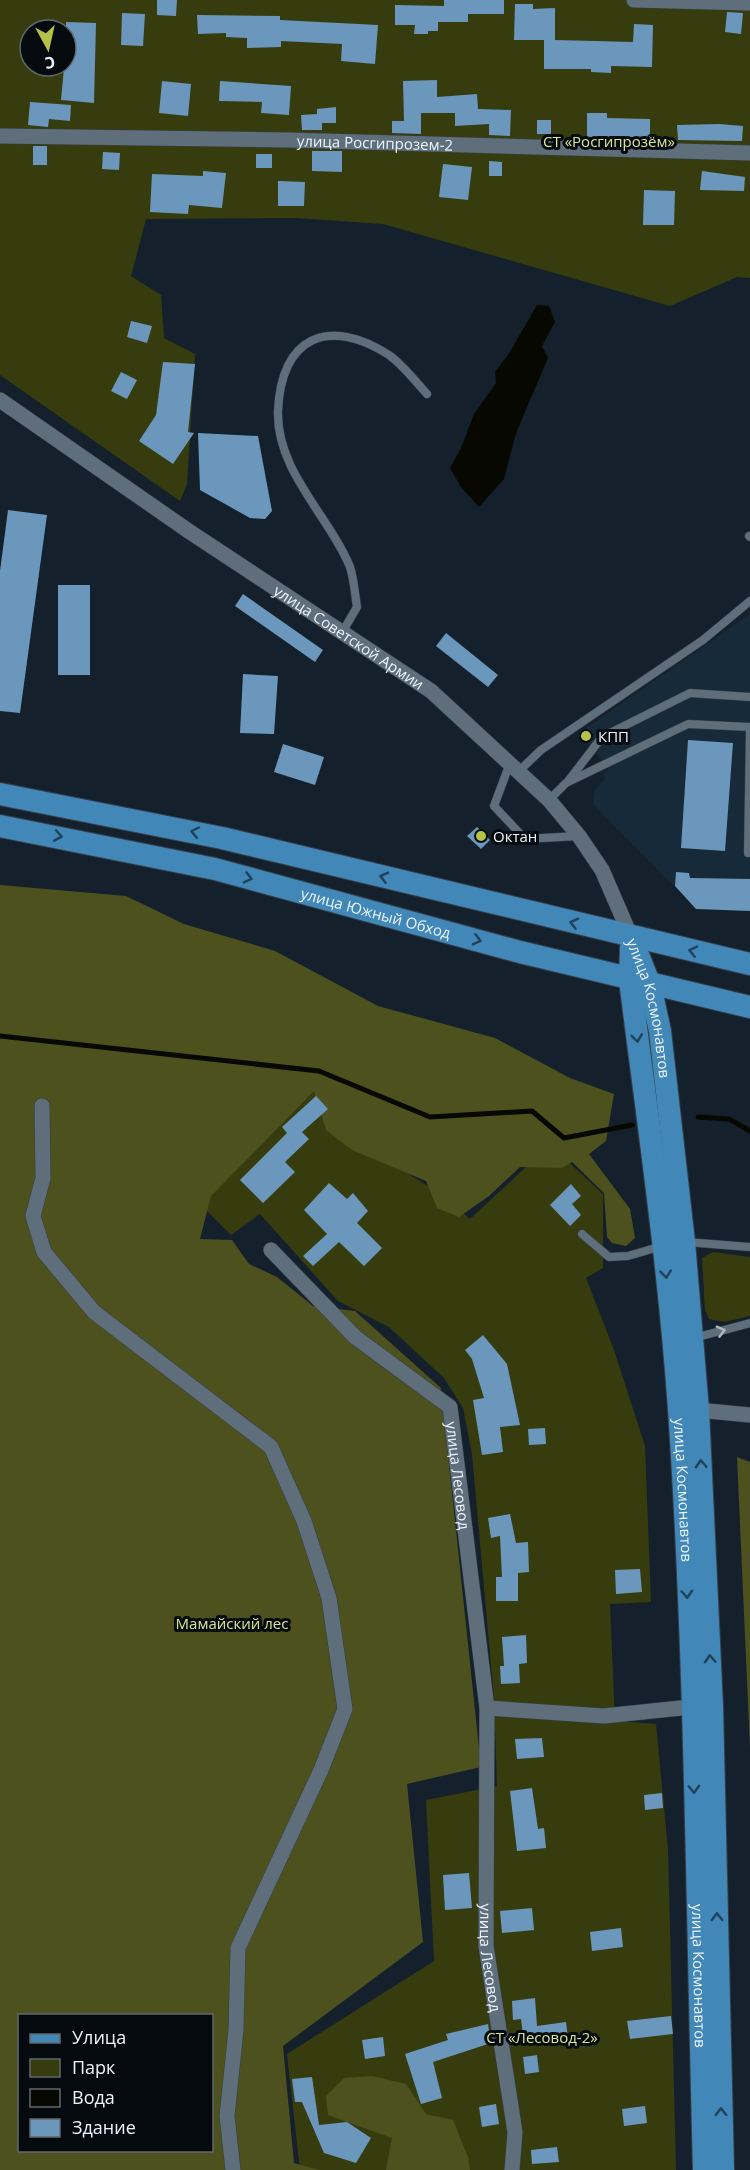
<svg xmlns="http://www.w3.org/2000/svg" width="750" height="2170" font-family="'Open Sans',sans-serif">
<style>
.built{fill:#172a39}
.green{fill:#373c0e;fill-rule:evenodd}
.forest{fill:#4c511e;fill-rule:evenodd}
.water{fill:#070800}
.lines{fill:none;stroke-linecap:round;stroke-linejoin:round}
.stream{stroke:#070800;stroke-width:5}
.building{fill:#6b97bc}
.service-casing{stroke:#353e47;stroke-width:9}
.minor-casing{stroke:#353e47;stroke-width:16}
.primary-casing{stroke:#353e47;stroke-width:24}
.service{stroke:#5e6e7b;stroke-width:8}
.minor{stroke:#5e6e7b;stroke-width:15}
.primary{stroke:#4187b7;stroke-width:22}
.oneway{stroke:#20425b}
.oneway2{stroke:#acb8c2}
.poi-dot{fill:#b6c149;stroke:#050a0f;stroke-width:2}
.labels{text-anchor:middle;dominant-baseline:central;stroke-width:6;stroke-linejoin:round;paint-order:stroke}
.park-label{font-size:15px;fill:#d9e494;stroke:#050a0f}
.street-label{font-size:15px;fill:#ecf5fd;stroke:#050a0f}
.poi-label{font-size:15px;fill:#ecf5fd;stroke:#050a0f;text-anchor:start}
</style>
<rect width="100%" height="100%" fill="#14212c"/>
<path class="built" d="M750,614V911L675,886L668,881L593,804L595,790L606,778L603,774L609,769L579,733Z"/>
<g class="green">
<path d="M0,0H750V278L737,277L670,306L383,224L296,218L146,219L131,276L161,295L164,338L195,354L187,484L180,501L0,375ZM30,30H66V66H30Z"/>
<path d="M311,1089L404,1171L440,1194L470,1219L550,1145L603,1194V1268L586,1278L614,1350L645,1446L651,1602L610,1604L615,1721L656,1724L668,1849L676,2170H300L287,2054L434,1961L426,1800L497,1786L494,1698L472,1454L463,1408L444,1378L389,1327L338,1301L260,1214L231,1235L200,1204Z"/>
<path d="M713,1252L750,1257V1316L724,1322L709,1319L705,1310L702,1258Z"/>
</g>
<g class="forest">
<path d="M0,885L126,896L184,924L275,951L378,1006L495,1038L570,1078L614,1094L606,1141L589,1154L630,1209L635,1238L626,1246L612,1243L607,1237L604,1193L572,1162L562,1168L520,1167L489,1196L459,1217L437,1208L426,1181L352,1150L326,1130L314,1091L211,1196L200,1239L232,1240L249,1264L277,1277L313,1306L355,1311L441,1388L481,1767L407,1784L423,1942L283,2046L294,2163L319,2170H0ZM20,2016H212V2150H20Z"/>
<path d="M737,1457L750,1462V1748Z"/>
<path d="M372,2076L406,2084L426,2114L453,2120L468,2157L470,2170H386L392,2138L328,2115L326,2096L344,2078Z"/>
</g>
<path class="water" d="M537,305L549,306L555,322L542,346L548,358L516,433L504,479L479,507L461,487L450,468L461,448L474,414L496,383L495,372L508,355Z"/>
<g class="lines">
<g class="stream">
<path d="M0,1036L319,1071L430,1117L532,1111L564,1138L632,1125"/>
<path d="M698,1117L729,1119L750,1131"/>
</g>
</g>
<g class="building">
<path d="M157,0H177L176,16L157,15Z"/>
<path d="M444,0H504V14H468V22H438V31H428V34H414L415,25H395V5L444,6Z"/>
<path d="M515,4H533V9L555,8V40L633,42L634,24L653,25L652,67L611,66V73L591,72V69H544V40H514Z"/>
<path d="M727,12L743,13L741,34L725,32Z"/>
<path d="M122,13L145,14L143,46L121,45Z"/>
<path d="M197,15L280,16V20L378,25L375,64L341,61L342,44L281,41V47L247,48V38L226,37V33L198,34Z"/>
<path d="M66,22L96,23L94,103L61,100L64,68H66Z"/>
<path d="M437,80V97L477,94L478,109L511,110L510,136L489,135V124L455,126V113H421V134L392,133V121H404L403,81Z"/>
<path d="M162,81L191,84L188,116L159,113Z"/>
<path d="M220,81L291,86L289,115L261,113L262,102L219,101Z"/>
<path d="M30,102L71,105L70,121L49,119L48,127L28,125Z"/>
<path d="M336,107V123H322V130H302L301,115L317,114V109Z"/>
<path d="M587,113H607V118L650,119V137H587Z"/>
<rect x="537" y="120" width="14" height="14"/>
<path d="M719,124L743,126L742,141L678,140L677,125Z"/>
<rect x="33" y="146" width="14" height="19"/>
<path d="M312,151H342V172L312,171Z"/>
<path d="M103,152L120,153L119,170L102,169Z"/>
<rect x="256" y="154" width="16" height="14"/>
<path d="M489,161L502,162V176H489Z"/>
<path d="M443,164L472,167L468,200L439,197Z"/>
<path d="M203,171L226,173L222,208L189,205L188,214L150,212L152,174L203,176Z"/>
<path d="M702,171L745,177L744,191L700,190Z"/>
<path d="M278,181L305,182L304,206H278Z"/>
<path d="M644,190L675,191L674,225H643Z"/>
<path d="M131,321L152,326L147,343L127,337Z"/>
<path d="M163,362L195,364L188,432L194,433L173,464L139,441L156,415Z"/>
<path d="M121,372L137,380L127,399L111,391Z"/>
<path d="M198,433L258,436L272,511L265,519L250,518L200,490Z"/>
<path d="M8,510L47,515L20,713L0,711V571Z"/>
<rect x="58" y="585" width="32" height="90"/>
<path d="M243,594L323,650L315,662L235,606Z"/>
<path d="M446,633L498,675L488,687L436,646Z"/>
<path d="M243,674L278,676L274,734L240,733Z"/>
<path d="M688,740L733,743L725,851L681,848Z"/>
<path d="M283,744L324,757L315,785L274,772Z"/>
<path d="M477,827L490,840L481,849L467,836Z"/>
<path d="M676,872L689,873L690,878L750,879V911L696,909L675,886Z"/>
<path d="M316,1096L328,1109L302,1132L309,1139L285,1162L295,1172L263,1203L240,1180L287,1133L282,1127Z"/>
<path d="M329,1183L347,1199L353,1193L368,1211L357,1223L382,1248L364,1266L339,1242L313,1266L303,1256L327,1234L304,1210Z"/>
<path d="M571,1184L581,1196L572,1204L581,1215L570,1226L550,1205Z"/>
<path d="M483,1335L507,1364L520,1425L500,1427L503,1452L482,1455L473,1400L484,1398L472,1359L465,1350Z"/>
<path d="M545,1428L546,1444L529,1445L528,1429Z"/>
<path d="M510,1514L516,1543L528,1542L529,1572L518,1573V1601H496V1577H502L500,1536L491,1538L488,1518Z"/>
<path d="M640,1569L642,1592L616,1594L615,1570Z"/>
<path d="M526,1635L527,1663L519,1664L520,1683L501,1684L500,1666H504L502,1637Z"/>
<path d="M542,1738L544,1757L517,1759L515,1739Z"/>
<path d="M532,1788L538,1829L544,1828L546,1848L517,1851L510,1791Z"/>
<path d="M662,1793L663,1808L645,1810L644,1795Z"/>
<path d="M469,1873L472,1908L445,1910L443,1875Z"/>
<path d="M532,1908L534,1930L502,1933L500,1911Z"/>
<path d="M621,1928L623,1947L592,1951L590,1932Z"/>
<path d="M535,1998L537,2026L566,2022L568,2038L524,2043L521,2019L513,2020L512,2001Z"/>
<path d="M671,2016L673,2034L630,2039L627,2021Z"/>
<path d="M488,2024L491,2043L433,2062L442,2098L421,2104L405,2054L448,2040L446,2034Z"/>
<path d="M383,2037L385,2056L365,2059L362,2040Z"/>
<path d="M537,2055L539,2072L525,2074L523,2057Z"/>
<path d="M312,2077L319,2125L347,2122L371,2138L356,2163L324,2153L302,2102H295L292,2079Z"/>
<path d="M496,2104L499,2124L482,2127L479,2107Z"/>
<path d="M645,2106L647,2123L624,2126L622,2109Z"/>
<path d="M557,2147L559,2162L532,2164L531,2150Z"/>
</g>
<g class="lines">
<g class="service-casing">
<g id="service">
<path d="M749,536L750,537"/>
<path d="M343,631L357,607C355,595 354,579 350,567C330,517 276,471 278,411C281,337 328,316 389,355C403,365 415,381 427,394"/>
<path d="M510,763L494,806L525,839L578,836"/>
<path d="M519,771L541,750L703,640L750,601"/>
<path d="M569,780L602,737L690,693L750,697"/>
<path d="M549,800L566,783L688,724L750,727"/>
<path d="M748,853L750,727"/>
<path d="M582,1234L609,1257L628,1256L662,1246"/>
<path d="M686,1242L750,1247"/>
<path d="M694,1338L750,1323"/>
</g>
</g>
<g class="minor-casing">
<g id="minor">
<path d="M634,0L750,3"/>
<path id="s1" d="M0,136L289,140L750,153"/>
<path id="s2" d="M0,400L190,532L431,691L549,800L579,836L602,870L631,937"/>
<path d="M42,1106L43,1178L33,1216L44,1252L94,1312L271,1447L304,1521L329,1598L345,1709L321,1770L238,1948L236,2030L227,2116L233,2170"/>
<path id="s3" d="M271,1250L355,1337L450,1407L487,1708L604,1716L700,1706"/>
<path d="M698,1410L750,1415"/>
<path id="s4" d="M487,1708L486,1946L515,2132L512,2170"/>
</g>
</g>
<g class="primary-casing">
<g id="primary">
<path d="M0,794L222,838L750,964"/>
<path id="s5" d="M0,826L215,869L520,952L750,1007"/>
<path id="s6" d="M631,937L650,985L660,1031L684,1242L698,1410L712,1706L723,2170"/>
<path id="s7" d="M631,947L630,980C648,1123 669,1266 679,1409C696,1662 697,1917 704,2170"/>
</g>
</g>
<use href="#service" class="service"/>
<use href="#minor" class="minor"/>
<use href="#primary" class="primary"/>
</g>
<defs><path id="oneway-chevron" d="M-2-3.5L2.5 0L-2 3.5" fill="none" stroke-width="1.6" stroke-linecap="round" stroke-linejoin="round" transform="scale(1.5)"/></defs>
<g class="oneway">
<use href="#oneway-chevron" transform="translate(195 832) rotate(-168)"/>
<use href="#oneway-chevron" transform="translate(58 836) rotate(10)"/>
<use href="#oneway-chevron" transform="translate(384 877) rotate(-166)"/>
<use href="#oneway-chevron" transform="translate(248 878) rotate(15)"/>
<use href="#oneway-chevron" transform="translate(574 923) rotate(-166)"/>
<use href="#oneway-chevron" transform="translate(477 940) rotate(15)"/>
<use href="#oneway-chevron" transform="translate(693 951) rotate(-167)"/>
<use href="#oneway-chevron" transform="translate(637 1038) rotate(83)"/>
<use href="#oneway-chevron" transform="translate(666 1274) rotate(84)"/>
<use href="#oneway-chevron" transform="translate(701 1464) rotate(-93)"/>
<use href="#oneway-chevron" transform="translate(687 1594) rotate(87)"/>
<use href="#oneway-chevron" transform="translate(710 1659) rotate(-93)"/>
<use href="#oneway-chevron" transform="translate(694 1789) rotate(88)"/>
<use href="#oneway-chevron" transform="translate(717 1917) rotate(-91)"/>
<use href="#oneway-chevron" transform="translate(721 2112) rotate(-91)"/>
</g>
<use class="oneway2" href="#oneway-chevron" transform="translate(721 1331) rotate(-15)"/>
<g class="poi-dot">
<circle cx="586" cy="736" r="6"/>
<circle cx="481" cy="836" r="6"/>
</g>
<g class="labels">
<g class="park-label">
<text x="609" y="141">СТ «Росгипрозём»</text>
<text x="232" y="1623">Мамайский лес</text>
<text x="542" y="2037">СТ «Лесовод-2»</text>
</g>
<g class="street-label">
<text stroke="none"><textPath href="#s1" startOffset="375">улица Росгипрозем-2</textPath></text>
<text stroke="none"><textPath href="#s2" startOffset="422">улица Советской Армии</textPath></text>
<text stroke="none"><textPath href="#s5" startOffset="386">улица Южный Обход</textPath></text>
<text stroke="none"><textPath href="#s6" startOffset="74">улица Космонавтов</textPath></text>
<text stroke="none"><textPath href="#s3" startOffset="308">улица Лесовод</textPath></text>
<text stroke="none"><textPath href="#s7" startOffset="546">улица Космонавтов</textPath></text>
<text stroke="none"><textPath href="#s4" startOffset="250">улица Лесовод</textPath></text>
<text stroke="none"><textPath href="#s7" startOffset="1032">улица Космонавтов</textPath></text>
</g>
<g class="poi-label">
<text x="598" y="736">КПП</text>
<text x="493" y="836">Октан</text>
</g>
</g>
<rect x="18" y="2014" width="195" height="138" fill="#050a0f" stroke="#61686e" stroke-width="1.5"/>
<rect x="30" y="2034" width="30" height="9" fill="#4187b7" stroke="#61686e" stroke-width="1.5"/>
<text x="72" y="2044" font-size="18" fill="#ecf5fd">Улица</text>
<rect x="30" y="2059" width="30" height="18" fill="#373c0e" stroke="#61686e" stroke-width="1.5"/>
<text x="72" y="2074" font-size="18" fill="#ecf5fd">Парк</text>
<rect x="30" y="2089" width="30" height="18" fill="#070800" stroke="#61686e" stroke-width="1.5"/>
<text x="72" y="2104" font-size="18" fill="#ecf5fd">Вода</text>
<rect x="30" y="2119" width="30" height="18" fill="#6b97bc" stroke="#61686e" stroke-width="1.5"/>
<text x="72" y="2134" font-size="18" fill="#ecf5fd">Здание</text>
<g transform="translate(48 48) rotate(172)"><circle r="28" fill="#050a0f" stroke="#61686e" stroke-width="1.5"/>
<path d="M0-4.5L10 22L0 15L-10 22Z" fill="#b6c149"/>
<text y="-9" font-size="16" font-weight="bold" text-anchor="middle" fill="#ecf5fd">С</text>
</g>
</svg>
